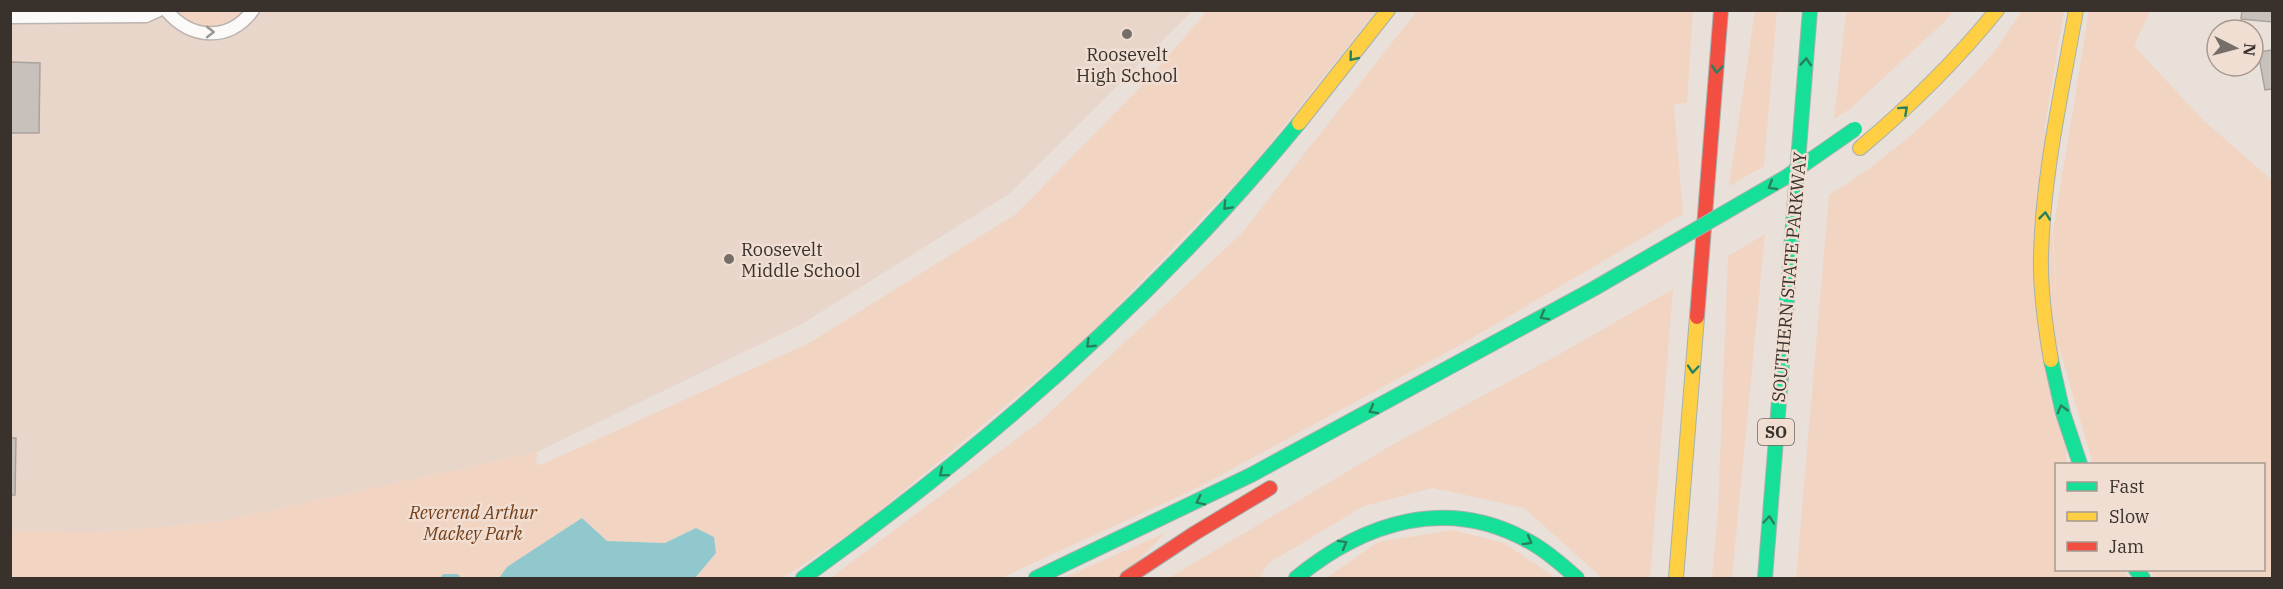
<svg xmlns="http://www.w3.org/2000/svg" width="2283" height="589" font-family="'IBM Plex Serif',serif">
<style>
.built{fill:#e8d6cb}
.green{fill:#f2d4c2}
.water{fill:#90c8cd}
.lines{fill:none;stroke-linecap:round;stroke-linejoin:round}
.stream{stroke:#90c8cd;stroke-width:8}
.building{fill:#c7c0bb;stroke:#aaa29d;stroke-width:1.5}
.lane-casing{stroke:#bbb3af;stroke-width:15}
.fast-casing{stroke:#a5b1af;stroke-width:16}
.slow-casing{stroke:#a5b1af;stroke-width:16}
.jam-casing{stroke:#a5b1af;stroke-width:16}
.lane{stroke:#fcfaf9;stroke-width:12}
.fast{stroke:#16e098;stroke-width:14}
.slow{stroke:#ffcf43;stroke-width:14}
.jam{stroke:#f24e42;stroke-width:14}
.fast-bridge-casing{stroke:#a5b1af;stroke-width:16;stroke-linecap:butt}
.fast-bridge{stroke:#16e098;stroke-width:14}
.oneway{stroke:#9a9692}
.oneway2{stroke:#29805d}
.poi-dot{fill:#766e69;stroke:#f1ded3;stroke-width:2}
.labels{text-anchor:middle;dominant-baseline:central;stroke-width:5;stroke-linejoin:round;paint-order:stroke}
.shield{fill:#f1ded3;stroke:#70655e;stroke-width:1.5}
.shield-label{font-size:16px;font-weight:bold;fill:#38312c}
.poi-label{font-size:18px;fill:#38312c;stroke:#f1ded3}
.street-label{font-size:18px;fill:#38312c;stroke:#f1ded3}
.park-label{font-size:18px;font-style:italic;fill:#733e18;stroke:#f1ded3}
</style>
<rect width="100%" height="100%" fill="#eae0da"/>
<path class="built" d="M11,11H1192L1009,194L802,324L537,452L222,521L100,532H69L11,531Z"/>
<g class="green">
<path d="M166,11H253L213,34Z"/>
<path d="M1207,11H1376L1254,164L1088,337L864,524L783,578H695L716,553L714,537L696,528L665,543L607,541L582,518L520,578H11V531L100,532L221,521L537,452L536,465L543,464L809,343L1016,214L1151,76Z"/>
<path d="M1417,11H1693L1687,103L1674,104L1683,214L1462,344L1195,489L1001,578H830L1038,423L1241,234Z"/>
<path d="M1755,11H1777L1764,166L1729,186Z"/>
<path d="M1846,11H1953L1944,22L1851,108L1834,119Z"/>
<path d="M2022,11H2064L2045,125L2067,464H2056V570H2122L2129,578H1796L1829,195C1887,161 1953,101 1996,49C2005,37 2013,23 2022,11Z"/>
<path d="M2089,11H2150L2134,46L2203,120L2272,180V578H2155L2150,570H2264V464H2093L2059,347L2053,231Z"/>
<path d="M1765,234L1732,578H1712L1718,510L1728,256Z"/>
<path d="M1673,289L1650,578H1602L1524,508L1433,488L1364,506L1269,563L1259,578H1169L1390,446L1556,356Z"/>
<path d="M1453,530L1504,543L1556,578H1326L1378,542Z"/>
<path d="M1165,533L1122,578H1063Z"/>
</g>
<path class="water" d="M582,518L607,541L665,543L696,528L714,537L716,553L695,578H499L507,567Z"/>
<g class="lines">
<path class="stream" d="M445,578H456"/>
</g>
<g class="building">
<path d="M2242,10H2272V22L2241,19Z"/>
<path d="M2272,50V89L2265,90L2258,52Z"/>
<path d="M10,62L40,63L39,133H10Z"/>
<path d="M10,438H16L15,495H10Z"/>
</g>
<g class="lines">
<g class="lane-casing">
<g id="lane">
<path d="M166,10C191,40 229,42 253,10"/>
<path d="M10,17L146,16L159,10"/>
</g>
</g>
<g class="fast-casing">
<g id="fast">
<path d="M2051,360L2063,413L2080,464"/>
<path d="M2136,570L2143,578"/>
<path d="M803,578C986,447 1156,298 1299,123"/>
<path d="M1036,578L1251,475L1595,288"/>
<path d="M1296,578C1364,522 1448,495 1530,542C1547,551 1562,565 1577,578"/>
<path d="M1765,578L1810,10"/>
</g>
</g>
<g class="slow-casing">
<g id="slow">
<path d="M1299,123L1388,10"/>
<path d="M1860,148C1910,106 1956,61 1997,10"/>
<path d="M2051,360C2045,325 2040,290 2041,255C2043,173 2062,91 2076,10"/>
<path d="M1676,578L1697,317"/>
</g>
</g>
<g class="jam-casing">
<g id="jam">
<path d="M1697,317L1721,10"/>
<path d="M1127,578L1195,533L1270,488"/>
</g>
</g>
<use href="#lane" class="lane"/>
<use href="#fast" class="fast"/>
<use href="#slow" class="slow"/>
<use href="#jam" class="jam"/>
<g class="fast-bridge-casing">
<path id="fast-bridge" d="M1595,288L1786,177L1855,129"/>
</g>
<use href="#fast-bridge" class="fast-bridge"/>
</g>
<defs><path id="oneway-chevron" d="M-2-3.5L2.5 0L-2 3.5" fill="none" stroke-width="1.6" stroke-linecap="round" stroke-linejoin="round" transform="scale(1.5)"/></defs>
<use class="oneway" href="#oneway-chevron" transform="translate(210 32)"/>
<g class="oneway2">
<use href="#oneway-chevron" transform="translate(1353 57) rotate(129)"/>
<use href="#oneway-chevron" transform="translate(1806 62) rotate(-86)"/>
<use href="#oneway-chevron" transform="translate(1717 69) rotate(95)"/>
<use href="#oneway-chevron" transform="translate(1904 110) rotate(-42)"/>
<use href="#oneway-chevron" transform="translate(1772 186) rotate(149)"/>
<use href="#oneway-chevron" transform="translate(1227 206) rotate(133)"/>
<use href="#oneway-chevron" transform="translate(2045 216) rotate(-84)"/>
<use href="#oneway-chevron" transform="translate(1544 316) rotate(151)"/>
<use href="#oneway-chevron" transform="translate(1090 344) rotate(136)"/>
<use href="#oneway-chevron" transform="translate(1693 369) rotate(95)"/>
<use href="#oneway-chevron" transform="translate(2062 409) rotate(-105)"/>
<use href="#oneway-chevron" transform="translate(1373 410) rotate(151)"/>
<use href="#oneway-chevron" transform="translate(943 473) rotate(140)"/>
<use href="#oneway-chevron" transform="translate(1200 501) rotate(154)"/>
<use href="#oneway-chevron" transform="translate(1769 520) rotate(-85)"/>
<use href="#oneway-chevron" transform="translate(1528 541) rotate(29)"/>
<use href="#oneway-chevron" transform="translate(1343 544) rotate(-29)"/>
</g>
<g class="poi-dot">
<circle cx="1127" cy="34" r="6"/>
<circle cx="729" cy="259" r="6"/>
</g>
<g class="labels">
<rect class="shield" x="1758" y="419" width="36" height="26" rx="4.5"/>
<g class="shield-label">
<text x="1776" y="432">SO</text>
</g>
<g class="poi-label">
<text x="1127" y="54">Roosevelt<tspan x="1127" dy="21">High School</tspan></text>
<text x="741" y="249" text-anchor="start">Roosevelt<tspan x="741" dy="21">Middle School</tspan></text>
</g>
<g class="street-label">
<text transform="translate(1789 277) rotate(-85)">SOUTHERN STATE PARKWAY</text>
</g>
<g class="park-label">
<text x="473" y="512">Reverend Arthur<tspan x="473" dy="21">Mackey Park</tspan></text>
</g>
</g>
<rect width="2283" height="589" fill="none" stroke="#38312c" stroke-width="24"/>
<rect x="2055" y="463" width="210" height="108" fill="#f1ded3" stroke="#a79990" stroke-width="1.5"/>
<rect x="2067" y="482" width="30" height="9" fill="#16e098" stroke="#a79990" stroke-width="1.5"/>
<text x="2109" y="493" font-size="18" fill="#38312c">Fast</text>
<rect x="2067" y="512" width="30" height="9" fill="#ffcf43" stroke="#a79990" stroke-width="1.5"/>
<text x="2109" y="523" font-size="18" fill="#38312c">Slow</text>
<rect x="2067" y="542" width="30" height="9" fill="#f24e42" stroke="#a79990" stroke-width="1.5"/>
<text x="2109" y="553" font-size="18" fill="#38312c">Jam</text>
<g transform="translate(2235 48) rotate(96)"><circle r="28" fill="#f1ded3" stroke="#a79990" stroke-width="1.5"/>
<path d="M0-4.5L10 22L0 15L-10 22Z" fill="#766e69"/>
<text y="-9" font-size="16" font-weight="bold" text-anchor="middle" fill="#38312c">N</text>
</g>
</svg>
